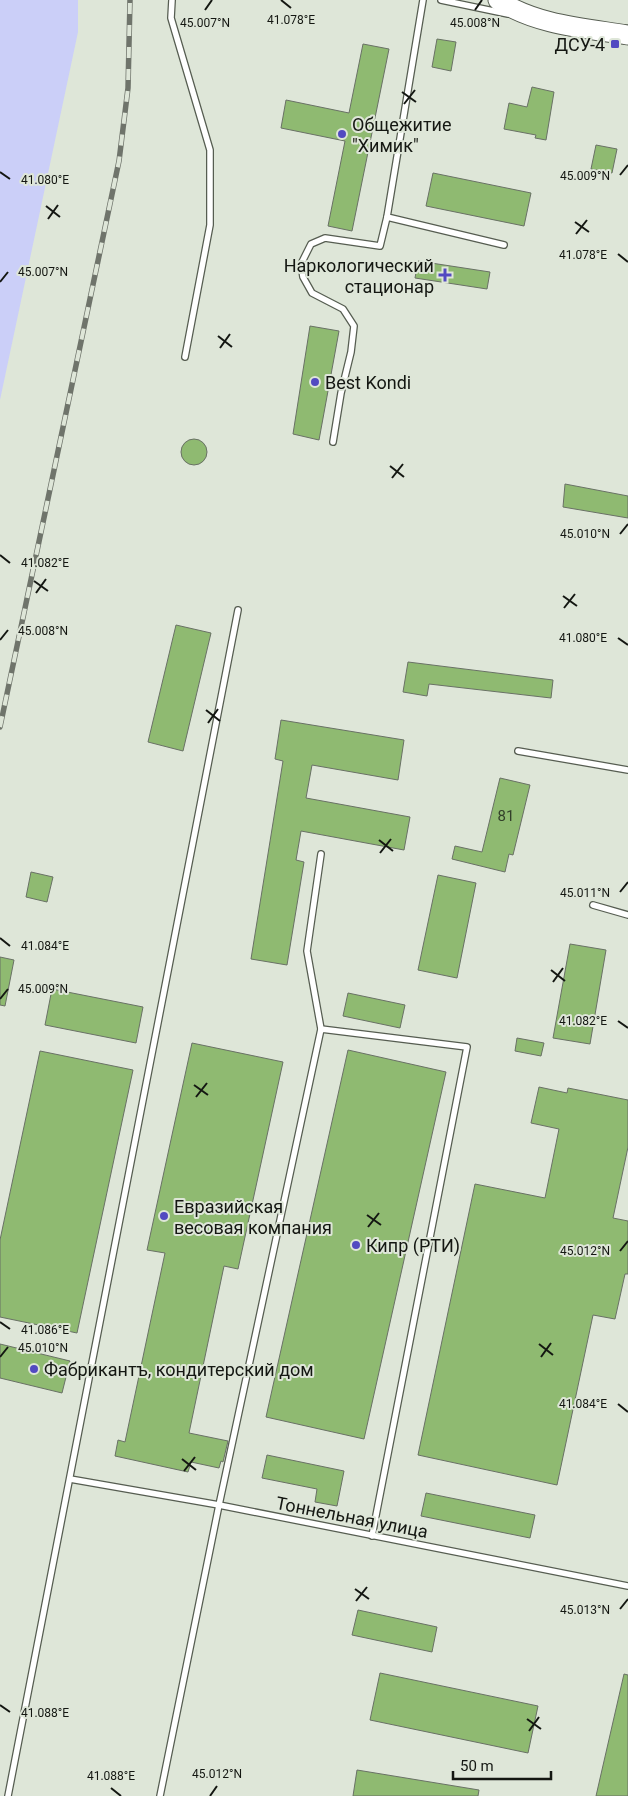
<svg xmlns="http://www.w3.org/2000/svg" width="628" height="1796" font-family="Roboto,sans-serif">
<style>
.green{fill:#cbcff8}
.building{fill:#8fba71;stroke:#697165}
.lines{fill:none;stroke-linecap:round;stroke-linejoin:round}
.lane-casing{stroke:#565d51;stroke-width:8}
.primary-casing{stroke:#565d51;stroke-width:21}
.lane{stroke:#fff;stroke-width:5.5}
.primary{stroke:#fff;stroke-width:19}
.rail-casing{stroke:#6f746b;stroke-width:5.5}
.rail{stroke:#dee6d8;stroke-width:4;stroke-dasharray:11;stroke-linecap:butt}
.ticks{fill:none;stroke:#141712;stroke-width:2}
.poi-dot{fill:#524ac1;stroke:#dee6d8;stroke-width:2}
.labels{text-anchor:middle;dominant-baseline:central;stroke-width:4;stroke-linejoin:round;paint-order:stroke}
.number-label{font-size:15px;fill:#33402a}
.poi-label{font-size:18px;fill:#141712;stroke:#dee6d8;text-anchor:start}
.street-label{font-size:18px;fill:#141712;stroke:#dee6d8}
.ticks-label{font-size:12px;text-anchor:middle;fill:#141712;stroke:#dee6d8;stroke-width:4;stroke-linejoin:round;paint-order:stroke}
</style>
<rect width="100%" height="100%" fill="#dee6d8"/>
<path class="green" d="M0,0H78V32L0,400Z"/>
<g class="building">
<path d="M437,39L456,42L451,71L432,67Z"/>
<path d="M363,44L389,49L352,231L328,226L345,141L281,128L286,100L349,113Z"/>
<path d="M532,87L554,92L546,140L535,138L536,135L504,129L509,103L527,107Z"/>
<path d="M596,145L617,149L612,173L591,169Z"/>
<path d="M433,173L531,193L524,226L426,206Z"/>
<path d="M418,261L490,272L487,289L415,278Z"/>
<path d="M310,326L339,331L319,440L293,434Z"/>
<circle cx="194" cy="452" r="13"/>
<path d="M565,484L628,496V518L563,507Z"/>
<path d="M176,625L211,633L183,751L148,742Z"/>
<path d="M408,662L553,680L551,698L429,684L427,696L403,692Z"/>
<path d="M281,720L404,740L398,780L312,765L306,798L410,817L404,850L301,831L296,860L304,862L287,965L251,959L283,761L275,759Z"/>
<path d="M500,778L530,785L513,855L509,854L505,872L452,859L455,846L482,852Z"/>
<path d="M31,872L53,877L47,902L26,897Z"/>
<path d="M438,875L476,883L457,978L418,970Z"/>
<path d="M570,944L606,950L590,1044L553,1038Z"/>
<path d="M0,957L14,960L5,1006L0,1005Z"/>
<path d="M52,989L143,1007L136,1043L45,1025Z"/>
<path d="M348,993L405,1005L400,1028L343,1016Z"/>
<path d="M517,1038L544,1043L541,1056L515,1051Z"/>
<path d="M192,1043L283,1062L238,1269L224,1266L189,1433L228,1441L223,1462L221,1461L219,1468L191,1462L188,1472L115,1456L118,1440L125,1442L165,1253L147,1250Z"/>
<path d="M348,1050L446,1072L364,1439L266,1417Z"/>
<path d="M40,1051L133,1070L77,1333L0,1317V1240Z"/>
<path d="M539,1087L567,1093L568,1088L628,1100V1147L613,1218L628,1221V1274H625L615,1319L593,1315L557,1485L418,1455L475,1184L545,1198L559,1129L531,1123Z"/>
<path d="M0,1344L70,1361L62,1393L0,1378Z"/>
<path d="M267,1455L344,1471L337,1506L315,1502L317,1489L262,1478Z"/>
<path d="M426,1493L535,1515L530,1538L421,1516Z"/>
<path d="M358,1610L437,1627L432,1652L352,1635Z"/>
<path d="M380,1673L538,1706L528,1753L370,1720Z"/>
<path d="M624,1674L628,1675V1796H596Z"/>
<path d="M357,1770L479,1790L478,1796H353Z"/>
</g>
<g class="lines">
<g class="lane-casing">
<g id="lane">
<path d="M172,0L171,18L210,150V225L185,357"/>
<path d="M423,0L387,217L504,245"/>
<path d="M441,0L508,14"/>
<path d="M333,442L341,393L351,352L354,326L343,309L312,293L303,277L301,264L311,244L325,238L380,246L387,217"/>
<path d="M518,751L628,770"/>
<path d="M321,854L307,951L321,1029"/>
<path d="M593,905L628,915"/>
<path d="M70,1479L219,1505L628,1586"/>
<path d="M8,1796L238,610"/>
<path d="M160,1796L219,1505L321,1029L467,1047L372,1536"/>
</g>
</g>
<g class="primary-casing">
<path id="primary" d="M498,0C536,25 584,28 628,35"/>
</g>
<use href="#lane" class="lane"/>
<use href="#primary" class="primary"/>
<g class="rail-casing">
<path id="rail" d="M0,727L119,161L128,88L130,0"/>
</g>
<use href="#rail" class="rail"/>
</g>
<path class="ticks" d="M281,0L291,8M205,10L212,0M475,10L482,0M402,92L416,102M404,104L415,90M0,172L10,179M620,175L628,165M46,206L60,217M48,219L58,205M575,222L589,232M576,234L587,220M618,254L628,262M0,282L8,272M218,336L232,347M220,348L230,334M390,466L404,477M392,478L403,464M620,534L628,524M0,555L10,563M34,581L48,591M36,593L46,579M563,596L577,606M564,608L575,594M618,638L628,645M0,640L8,630M206,710L220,721M208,723L218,709M379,840L393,851M380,853L391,839M620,892L628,882M0,938L10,946M551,970L565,981M553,982L563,968M0,999L8,989M618,1021L628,1028M194,1085L208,1095M196,1097L207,1083M367,1215L381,1225M368,1227L379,1213M620,1251L628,1241M0,1322L10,1329M539,1344L553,1355M0,1357L8,1347M541,1357L551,1343M618,1404L628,1412M182,1459L196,1470M184,1471L195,1457M355,1589L369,1599M356,1601L367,1587M620,1609L628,1599M0,1705L10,1712M527,1719L541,1729M529,1731L539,1717M111,1788L121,1796M210,1796L217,1786"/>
<g class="poi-dot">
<rect x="610" y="39" width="10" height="10" rx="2.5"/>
<circle cx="342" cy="134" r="5"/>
<path d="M442.5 267.5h5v5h5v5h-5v5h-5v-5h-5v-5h5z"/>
<circle cx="315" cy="382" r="5"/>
<circle cx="164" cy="1216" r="5"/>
<circle cx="356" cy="1245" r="5"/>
<circle cx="34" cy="1369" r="5"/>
</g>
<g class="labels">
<g class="number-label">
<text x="506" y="816">81</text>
</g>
<g class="poi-label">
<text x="605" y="44" text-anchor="end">ДСУ-4</text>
<text x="352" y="124">Общежитие<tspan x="352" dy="21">"Химик"</tspan></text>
<text x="434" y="265" text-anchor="end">Наркологический<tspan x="434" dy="21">стационар</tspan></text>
<text x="325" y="382">Best Kondi</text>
<text x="174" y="1206">Евразийская<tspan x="174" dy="21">весовая компания</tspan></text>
<text x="366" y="1245">Кипр (РТИ)</text>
<text x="44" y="1369">Фабрикантъ, кондитерский дом</text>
</g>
<g class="street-label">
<text transform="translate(352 1517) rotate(11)">Тоннельная улица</text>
</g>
</g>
<g class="ticks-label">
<text x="291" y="24">41.078°E</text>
<text x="205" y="27">45.007°N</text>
<text x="475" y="27">45.008°N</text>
<text x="585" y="180">45.009°N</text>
<text x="45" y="184">41.080°E</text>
<text x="583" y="259">41.078°E</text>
<text x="43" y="276">45.007°N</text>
<text x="585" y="538">45.010°N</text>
<text x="45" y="567">41.082°E</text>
<text x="43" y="635">45.008°N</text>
<text x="583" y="642">41.080°E</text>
<text x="585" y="897">45.011°N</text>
<text x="45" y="950">41.084°E</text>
<text x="43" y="993">45.009°N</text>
<text x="583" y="1025">41.082°E</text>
<text x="585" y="1255">45.012°N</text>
<text x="45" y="1334">41.086°E</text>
<text x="43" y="1352">45.010°N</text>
<text x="583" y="1408">41.084°E</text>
<text x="585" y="1614">45.013°N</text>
<text x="45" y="1717">41.088°E</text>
<text x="217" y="1778">45.012°N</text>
<text x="111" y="1780">41.088°E</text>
</g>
<path d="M453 1771v8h98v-8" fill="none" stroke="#141712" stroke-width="2.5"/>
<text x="460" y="1771" font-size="15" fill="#141712" stroke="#dee6d8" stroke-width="4" paint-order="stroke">50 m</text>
</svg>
